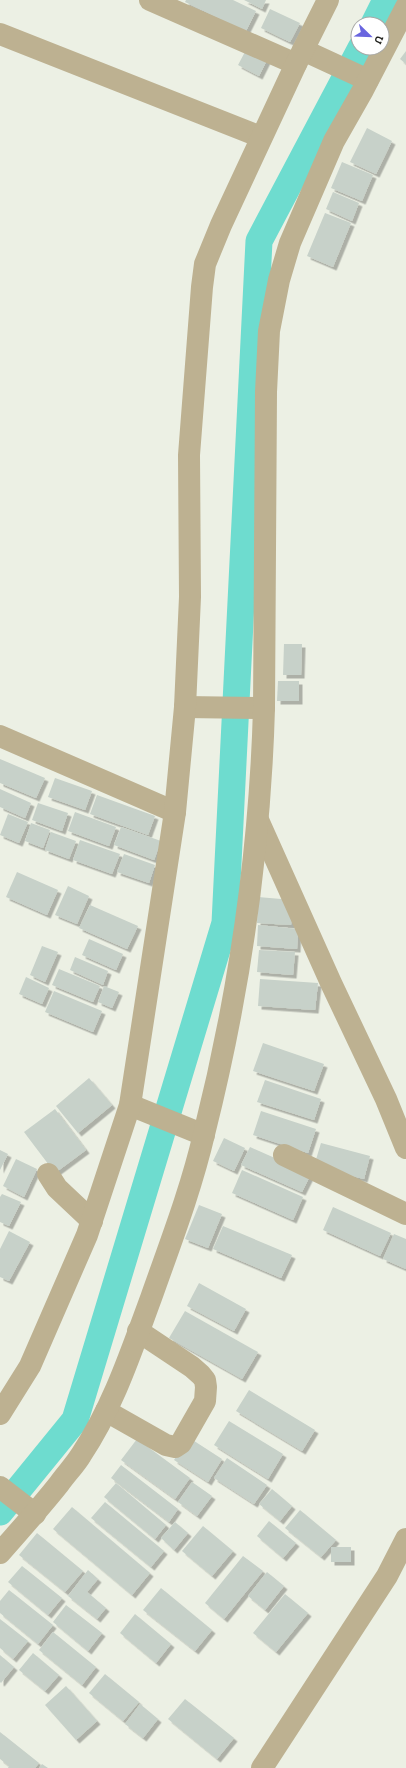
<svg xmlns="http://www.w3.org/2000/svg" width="406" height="1768" font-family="'Zilla Slab',serif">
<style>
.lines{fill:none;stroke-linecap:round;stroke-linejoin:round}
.canal{stroke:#6edccf;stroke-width:27}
.building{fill:#c7d1c9;filter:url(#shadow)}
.minor{stroke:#bdb191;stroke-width:22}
</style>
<defs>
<filter id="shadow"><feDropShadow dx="3.5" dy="3.5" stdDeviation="0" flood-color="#0004"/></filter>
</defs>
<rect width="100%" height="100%" fill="#ecf0e4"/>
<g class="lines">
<g class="canal">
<path d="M374,24L386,0"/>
<path d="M0,1512L75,1420L225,923L259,241L361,48"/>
</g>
</g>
<g class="building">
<path d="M186,0H233L256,11L246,31L185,2Z"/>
<path d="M244,0H266L262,9Z"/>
<path d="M270,9L300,23L290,42L261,28Z"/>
<path d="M246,50L267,60L259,76L238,65Z"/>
<path d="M406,51V64L400,59Z"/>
<path d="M367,128L392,141L376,174L350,162Z"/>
<path d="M342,162L373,175L362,201L331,188Z"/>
<path d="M333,192L359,203L352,221L326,209Z"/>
<path d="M325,213L351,223L333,267L307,256Z"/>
<path d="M284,644H302L301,675H283Z"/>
<path d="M278,681H299V701H277Z"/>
<path d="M0,759L45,778L36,798L0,783Z"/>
<path d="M55,778L92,791L85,810L48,797Z"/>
<path d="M0,789L31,803L25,818L0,807Z"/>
<path d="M97,795L155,816L148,835L90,814Z"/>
<path d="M38,803L68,813L62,831L32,820Z"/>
<path d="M75,812L116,827L109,846L68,831Z"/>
<path d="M8,814L28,822L19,843L0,835Z"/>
<path d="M31,823L50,830L43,848L25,841Z"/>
<path d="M121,827L161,841L154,860L114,845Z"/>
<path d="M51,832L76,841L69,859L45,850Z"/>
<path d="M80,840L120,854L112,874L73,860Z"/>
<path d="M124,854L155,865L149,883L117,872Z"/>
<path d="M17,872L58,890L47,915L6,897Z"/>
<path d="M68,886L89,896L77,924L55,915Z"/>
<path d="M258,897L293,900L291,925L257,923Z"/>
<path d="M90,905L138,926L127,949L79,928Z"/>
<path d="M258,925L298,929L297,949L257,946Z"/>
<path d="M89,939L123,954L116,970L82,955Z"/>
<path d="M42,946L58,952L45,982L30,975Z"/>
<path d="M259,950L295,952L293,975L257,972Z"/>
<path d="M75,957L108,971L103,985L70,970Z"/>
<path d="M59,969L100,986L93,1002L52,985Z"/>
<path d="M26,977L49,988L42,1004L19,994Z"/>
<path d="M260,979L318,983L315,1010L258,1006Z"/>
<path d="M104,986L119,992L112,1008L98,1002Z"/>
<path d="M54,991L102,1011L93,1032L45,1012Z"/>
<path d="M263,1043L324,1064L314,1091L253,1071Z"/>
<path d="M89,1078L112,1105L78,1133L56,1106Z"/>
<path d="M265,1080L321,1099L314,1120L257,1102Z"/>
<path d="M55,1109L86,1150L55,1173L24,1132Z"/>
<path d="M261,1111L316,1129L308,1153L253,1135Z"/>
<path d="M224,1138L245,1148L234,1171L213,1161Z"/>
<path d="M321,1143L370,1156L364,1179L314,1166Z"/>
<path d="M250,1147L311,1174L302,1192L241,1165Z"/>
<path d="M0,1150L8,1154L0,1170Z"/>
<path d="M16,1159L37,1169L24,1197L3,1186Z"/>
<path d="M242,1170L303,1197L293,1220L232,1193Z"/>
<path d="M2,1194L21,1202L9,1226L0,1222V1197Z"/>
<path d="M199,1205L222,1214L208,1248L185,1239Z"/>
<path d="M333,1207L391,1233L380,1256L323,1230Z"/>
<path d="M223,1226L292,1255L281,1278L213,1249Z"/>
<path d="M9,1231L30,1242L9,1281L0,1277V1249Z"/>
<path d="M394,1234L406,1239V1269L383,1259Z"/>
<path d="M199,1283L246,1309L234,1331L187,1306Z"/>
<path d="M185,1311L258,1352L242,1379L169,1338Z"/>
<path d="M249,1390L315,1430L302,1451L236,1411Z"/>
<path d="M229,1421L283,1454L268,1479L214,1445Z"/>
<path d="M188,1437L222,1459L208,1482L174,1460Z"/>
<path d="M137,1439L190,1478L175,1499L121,1460Z"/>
<path d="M227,1458L267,1485L254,1504L214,1478Z"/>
<path d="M121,1465L178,1509L169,1522L111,1478Z"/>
<path d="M192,1482L212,1496L197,1516L178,1502Z"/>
<path d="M116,1483L166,1525L155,1539L104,1497Z"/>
<path d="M272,1489L292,1506L280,1521L259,1504Z"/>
<path d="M105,1502L164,1551L151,1567L91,1518Z"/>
<path d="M72,1507L150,1573L132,1595L53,1529Z"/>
<path d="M300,1510L336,1540L321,1557L285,1528Z"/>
<path d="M269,1521L296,1543L283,1558L257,1536Z"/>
<path d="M175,1522L188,1533L174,1550L161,1538Z"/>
<path d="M203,1526L233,1551L212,1576L182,1551Z"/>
<path d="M37,1533L83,1571L65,1592L19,1555Z"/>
<rect x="331" y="1547" width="20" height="15"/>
<path d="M243,1556L263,1571L224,1619L205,1603Z"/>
<path d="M22,1566L62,1598L48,1615L8,1582Z"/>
<path d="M88,1570L98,1579L87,1592L106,1608L97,1619L68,1596Z"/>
<path d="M267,1572L284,1586L265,1610L248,1596Z"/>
<path d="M161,1588L212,1630L195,1651L143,1610Z"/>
<path d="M9,1590L53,1625L38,1644L0,1613V1601Z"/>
<path d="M285,1594L308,1613L276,1652L253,1633Z"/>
<path d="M66,1605L102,1633L88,1651L53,1622Z"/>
<path d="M135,1614L171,1644L156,1663L120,1633Z"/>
<path d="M0,1619L28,1641L13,1659L0,1648Z"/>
<path d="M53,1632L96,1667L82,1685L39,1650Z"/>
<path d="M33,1653L59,1675L45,1691L19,1670Z"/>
<path d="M0,1655L14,1667L1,1683L0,1682Z"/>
<path d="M105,1674L139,1702L123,1721L89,1693Z"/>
<path d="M66,1686L97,1721L76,1740L45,1705Z"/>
<path d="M185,1699L234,1738L217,1759L168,1719Z"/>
<path d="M140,1704L158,1719L143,1738L125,1724Z"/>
<path d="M0,1732L39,1763L35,1768H8L9,1766L0,1759Z"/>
<path d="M42,1764L48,1768H39Z"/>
</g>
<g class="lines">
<g class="minor">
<path d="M150,0L296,64"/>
<path d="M0,34L261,137"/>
<path d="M303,50L368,80"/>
<path d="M185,707L264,708"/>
<path d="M0,736L175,812"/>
<path d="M258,820L331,983L386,1099L406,1148"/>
<path d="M130,1105L204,1135"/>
<path d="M284,1155L406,1214"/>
<path d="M48,1174L57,1188L92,1221"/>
<path d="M106,1411L166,1445L175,1447L181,1443L205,1401L206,1387L205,1380L201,1375L192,1367L138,1331"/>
<path d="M0,1414L30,1366L87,1235L130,1105L175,812L185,707L190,597L189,455L202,287L205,264L221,225L296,64L328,0"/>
<path d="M0,1487L35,1514"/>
<path d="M0,1553C20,1530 40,1508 59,1484C66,1474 75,1465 81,1455C113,1407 131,1352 151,1298C170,1244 191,1190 204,1134C239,995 260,852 264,708L266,392L269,331L279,280L290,243L334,141L363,90L406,7"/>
<path d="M262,1768L387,1576L406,1539"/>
</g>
</g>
<g transform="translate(370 36) rotate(113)"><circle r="19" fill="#ffffff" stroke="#a7a8a6"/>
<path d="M0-3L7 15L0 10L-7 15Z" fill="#6965df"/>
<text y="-6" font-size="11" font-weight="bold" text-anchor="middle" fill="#242521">U</text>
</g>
</svg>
